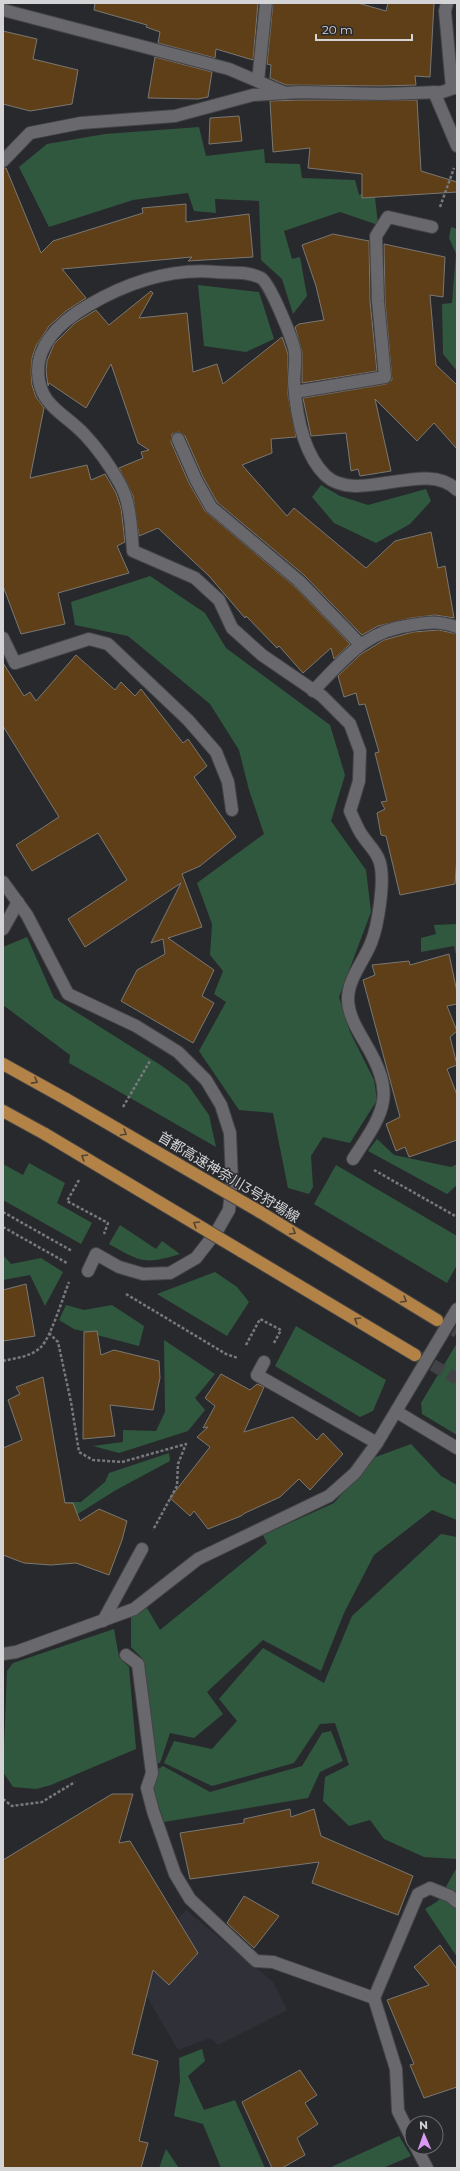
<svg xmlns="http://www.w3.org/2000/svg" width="460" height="2171" font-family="Montserrat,'Noto Sans JP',sans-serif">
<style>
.built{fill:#303039}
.green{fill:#30583f}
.building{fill:#5e3f18;stroke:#7a7773}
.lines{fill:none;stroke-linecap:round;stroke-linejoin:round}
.highway-tunnel{stroke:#424346;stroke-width:12;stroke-dasharray:12 6;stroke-linecap:butt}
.lane-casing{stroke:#444447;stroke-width:14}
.street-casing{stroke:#444447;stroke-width:14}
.highway-casing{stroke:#444447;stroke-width:14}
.path{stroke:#78797c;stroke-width:2.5;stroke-dasharray:3 2;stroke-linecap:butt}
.lane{stroke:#69696d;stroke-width:12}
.street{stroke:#69696d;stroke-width:12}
.highway{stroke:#b28246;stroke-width:12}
.highway-bridge-casing{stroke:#444447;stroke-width:14;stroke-linecap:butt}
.highway-bridge{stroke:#b28246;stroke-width:12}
.oneway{stroke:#514434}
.labels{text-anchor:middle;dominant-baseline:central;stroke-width:3;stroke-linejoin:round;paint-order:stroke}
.street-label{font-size:14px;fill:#d4d4d7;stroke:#28292c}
</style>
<rect width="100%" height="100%" fill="#28292c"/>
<path class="built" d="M186,1910L273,1982L287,2010L218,2045L210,2038L178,2050L132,1971Z"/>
<g class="green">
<path d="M199,127L206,156L264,149L265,163L300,164L302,178L355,180L359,195L374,188L378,225L340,212L284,231L292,259L300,257L307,296L293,314L282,279L261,260L259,201L215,199L216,213L194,211L188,193L133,200L49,227L19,167L47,144L105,134Z"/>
<path d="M451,227L457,229V371L443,354L442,304L452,303L456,254L449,238Z"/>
<path d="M198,285L259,292L274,339L246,352L204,346Z"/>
<path d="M321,485L340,496L368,505L426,489L431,501L410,524L376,543L334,523L312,497Z"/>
<path d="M150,576L205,613L226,648L330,725L345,775L331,821L366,870L371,912L339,997L350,1032L374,1080L377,1100L350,1143L323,1137L311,1156L313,1187L309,1194L288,1188L273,1113L239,1110L199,1051L226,1002L214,994L223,971L210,955L212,924L197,883L264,834L249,790L239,750L210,704L128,636L75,625L71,602Z"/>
<path d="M457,924V959L454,946L421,952V938L436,934L434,925Z"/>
<path d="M27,937L54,998L162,1066L188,1085L209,1115L216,1147L69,1063L70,1055L3,1005V947Z"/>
<path d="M377,1139L394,1155L451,1167L457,1164V1185L447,1194L368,1151Z"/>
<path d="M29,1163L65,1183L57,1203L92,1223L81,1244L3,1200V1164L23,1175Z"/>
<path d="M336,1165L457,1236V1265L447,1283L314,1204Z"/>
<path d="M120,1225L156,1249L162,1241L180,1254C144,1265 141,1262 109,1244Z"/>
<path d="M3,1255L11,1264L41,1258L63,1272L45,1306L30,1275L3,1280Z"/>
<path d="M215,1272L237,1287L249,1302L227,1336L157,1294Z"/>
<path d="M66,1305L84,1310L112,1305L144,1326L139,1346L74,1329L59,1320Z"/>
<path d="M296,1326L386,1380L373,1411L360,1417L275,1366Z"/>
<path d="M164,1340L215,1374L195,1398L205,1410L188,1431L119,1453L93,1446L123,1442V1430L156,1431L165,1412Z"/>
<path d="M457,1343V1435L422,1414L421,1403Z"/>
<path d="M411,1444L441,1476L457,1485V1520L432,1510L374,1555L344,1613L321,1671L263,1640L207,1692L223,1714L194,1738L170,1733L160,1763H154L142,1658L131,1647V1616L147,1608L160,1630L267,1543L263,1535L334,1503L373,1458Z"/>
<path d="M169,1453L170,1461L116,1490L73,1517L45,1502H81L105,1482L109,1473Z"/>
<path d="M441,1534L457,1537V1859L424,1857L384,1839L370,1820L349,1826L323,1801L325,1777L349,1765L335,1723L320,1724L294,1763L212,1786L164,1763L174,1741L212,1749L237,1721L219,1699L263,1648L324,1683L352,1616Z"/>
<path d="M114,1629L119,1657L129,1667L136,1749L51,1785L36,1789L13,1787L3,1772L7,1671L13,1663Z"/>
<path d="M331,1731L343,1761L320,1772L308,1798L164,1822L152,1786L155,1771L163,1766L210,1792L302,1766L322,1733Z"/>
<path d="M457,1867V1957L425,1909L438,1901Z"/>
<path d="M202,2049L205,2061L188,2076L204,2110L235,2100L265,2168H221L203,2124L174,2116L180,2081L179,2058Z"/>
<path d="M399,2136L411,2156L383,2168H329Z"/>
<path d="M166,2149L179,2168H159Z"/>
</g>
<g class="building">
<path d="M95,3H258L253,60L216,49L215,58L158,43L160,32L146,27L147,25L94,10Z"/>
<path d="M273,3H358L386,11L388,3H434L430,77L415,76L416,85L382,86L286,85L270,78L271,65L267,64Z"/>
<path d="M3,31L37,39L33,59L78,70L72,104L30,111L3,104Z"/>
<path d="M155,57L212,72L208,97L198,99L148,98Z"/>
<path d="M300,100H417L421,171L457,182V192L362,198V174L308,168L310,148L273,152L270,101Z"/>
<path d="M239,116L242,141L209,144L210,118Z"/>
<path d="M3,168H6L41,253L53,241L143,213L142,208L186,204V222L249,214L253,257L188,261L192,257L62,269L86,298L66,311L49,326L36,346L32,358L31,372L32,385L36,397L44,408L30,478L87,465L91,480L105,474L116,493L121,508L125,542L117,546L129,573L58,593L65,624L21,634L3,586Z"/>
<path d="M333,234L369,241L370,301L377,371L302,383V352L295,327L299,324L324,320L316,286L302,245Z"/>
<path d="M384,244L445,257L443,297L430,295L436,365L457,385V449L434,423L417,441L375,399L391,471L360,476L358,469L351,471L346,433L311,436L303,398L386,384L392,380L385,301Z"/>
<path d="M151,291L153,293L139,318L187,313L193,372L217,364L223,384L282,337L288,354V395L296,437L271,439L272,453L242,465L287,516L294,508L366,568L395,541L431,532L438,568L445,566L454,618L435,615L411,618L378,626L362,635L304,575L217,502L203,477L185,436L179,432L172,434L171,442L189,483L205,511L294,586L350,644L334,659L331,648L303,673L279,646L277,648L246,616L245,618L209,576L158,528L139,536L133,496L119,468L143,458L141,452L149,450L138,443L111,364L86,408L49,383L48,386L46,371L47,361L54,344L75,323L96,310L109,325Z"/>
<path d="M439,630L457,634V856L455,884L400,895L386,836L381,835L377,813L385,809L381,802L387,801L375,753L379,752L365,704L359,705L356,693L344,697L338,676L361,654L384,640L413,632Z"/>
<path d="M76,655L115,690L121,682L135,696L141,689L183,743L188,739L207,766L194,777L236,837L200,866L182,874L202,927L168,938L214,970L202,996L214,1003L193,1043L121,1001L137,970L165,954L163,939L151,943L181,883L85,947L68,919L127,880L98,833L32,871L16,845L59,817L3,726V663L24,696L30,692L36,701Z"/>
<path d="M449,954L457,992V1004L447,1006L457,1031L450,1037L457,1065L447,1069L457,1095V1140L409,1157L405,1147L396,1151L386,1124L400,1117L363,980L375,975L372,965L409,961L410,965Z"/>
<path d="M26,1284L35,1336L3,1341V1290Z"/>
<path d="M97,1331L101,1355L114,1350L159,1361L160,1378L153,1410L110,1405L115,1436L83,1439L84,1332Z"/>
<path d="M221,1374L250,1390L257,1384L264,1387L244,1432L293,1417L317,1440L323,1433L343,1454L310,1490L299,1479L280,1497L245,1513L241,1516L208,1529L194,1511L190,1516L170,1498L210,1447L197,1437L208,1427L203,1428L215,1406L205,1398Z"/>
<path d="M43,1377L65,1503H73L80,1521L99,1509L127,1521L122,1540L109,1575L76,1563L51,1565L24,1563L3,1555V1448L22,1440L8,1400L20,1394L16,1387Z"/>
<path d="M112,1794H133L119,1843L130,1841L198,1953L169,1985L153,1970L132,2054L158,2061L139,2141L148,2143L141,2168H3V1860Z"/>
<path d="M290,1809L291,1817L314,1809L321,1836L413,1876L398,1915L312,1883L319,1862L190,1879L180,1833L244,1823V1819Z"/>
<path d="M244,1896L279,1916L254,1948L227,1923Z"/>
<path d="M440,1945L457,1969V2087L424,2098L410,2065L414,2064L387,2000L429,1985L414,1967Z"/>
<path d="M300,2070L317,2095L305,2103L318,2124L297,2138L305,2155L282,2168H272L242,2102Z"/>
</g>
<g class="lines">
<g class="highway-tunnel">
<path d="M438,1321L457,1332"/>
<path d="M417,1356L457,1379"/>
</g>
<g class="lane-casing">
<g id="lane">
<path d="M447,3L445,11L452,88"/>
<path d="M258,81L266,3"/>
<path d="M434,92L457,146"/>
<path d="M295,392L385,377L378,301L376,236L388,217L432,227"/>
<path d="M178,439L196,480L211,507L299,581L360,644"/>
<path d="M264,1362L257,1375L377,1443"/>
<path d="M397,1412L457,1448"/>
<path d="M103,1621L142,1549"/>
<path d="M126,1655L138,1664L152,1773L147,1788L153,1811L175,1874L190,1899L256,1961L273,1962"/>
<path d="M374,1998L418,1894L430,1888L450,1896L457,1902"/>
</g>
</g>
<g class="street-casing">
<g id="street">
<path d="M3,10L229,69L283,92"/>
<path d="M3,161L30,133L81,123L175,116L253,95L300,92L382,94L442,92L457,87"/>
<path d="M3,638L15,663L89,639L108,644L188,720L216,752L228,782L232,810"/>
<path d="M313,691C345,659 364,631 412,625C431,622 438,621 457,627"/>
<path d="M3,882L27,915L68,994L136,1026L178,1052L206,1080L221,1105L230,1133L232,1182L229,1210L217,1231L196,1258L170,1273L143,1274L119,1267L96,1254L88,1271"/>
<path d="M3,929L18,902"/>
<path d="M353,1159C385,1110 397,1096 364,1041C357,1029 348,1014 348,999C348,979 364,961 371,943C378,926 386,877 379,860C376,851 367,843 362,835C357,828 354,819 350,811L359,781L360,751L350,724L322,696L262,655L232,628L219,600L195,578L133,551C131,529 131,502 119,482C110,466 98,449 85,435C64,412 39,407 38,371C38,340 65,319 89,305C127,283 171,268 216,272C230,273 248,271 261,278C270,283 294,342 295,353C296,363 294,372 294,382C296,413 303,453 325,475C357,506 426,458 457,490"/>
<path d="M3,1654L16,1652L134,1609L198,1559L329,1496L355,1473L377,1443L457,1309"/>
<path d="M273,1962L374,1998L396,2069L398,2111L412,2139"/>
<path d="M416,2147L427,2168"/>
</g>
</g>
<g class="highway-casing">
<g id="highway">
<path d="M3,1064L66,1099"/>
<path d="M3,1111L45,1134"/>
<path d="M260,1212L437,1320"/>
<path d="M241,1251L415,1355"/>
</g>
</g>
<g class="path">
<path d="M440,207L454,168"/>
<path d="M123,1107L150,1061"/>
<path d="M374,1170L457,1217"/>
<path d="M79,1180L67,1201L108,1223L104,1234"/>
<path d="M3,1212L72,1251"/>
<path d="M3,1227L67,1263"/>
<path d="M126,1294L226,1354L238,1358"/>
<path d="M49,1333L58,1342L71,1402L79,1452L93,1460L122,1462L186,1444L178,1464L177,1486L153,1530"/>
<path d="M246,1345L260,1319L281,1330L274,1343"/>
<path d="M3,1361C15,1358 31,1357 41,1347C51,1337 63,1297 69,1282"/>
<path d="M3,1799L12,1806L42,1802L75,1782"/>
</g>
<use href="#lane" class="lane"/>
<use href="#street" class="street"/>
<use href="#highway" class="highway"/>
<g class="highway-bridge-casing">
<g id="highway-bridge">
<path d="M66,1099L260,1212"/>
<path d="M45,1134L241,1251"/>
</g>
</g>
<use href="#highway-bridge" class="highway-bridge"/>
</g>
<defs><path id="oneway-chevron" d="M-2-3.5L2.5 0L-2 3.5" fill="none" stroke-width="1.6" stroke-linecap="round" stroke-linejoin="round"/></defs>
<g class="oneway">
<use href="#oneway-chevron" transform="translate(35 1081) rotate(29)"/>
<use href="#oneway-chevron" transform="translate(124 1133) rotate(30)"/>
<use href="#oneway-chevron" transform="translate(84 1157) rotate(-149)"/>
<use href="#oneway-chevron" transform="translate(196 1224) rotate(-149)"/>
<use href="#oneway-chevron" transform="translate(293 1232) rotate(31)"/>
<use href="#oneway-chevron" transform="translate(404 1300) rotate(31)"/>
<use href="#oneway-chevron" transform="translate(357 1320) rotate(-149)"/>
</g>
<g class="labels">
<g class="street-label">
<text transform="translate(229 1177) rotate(31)">首都高速神奈川3号狩場線</text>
</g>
</g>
<rect width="460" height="2171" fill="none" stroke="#d4d4d7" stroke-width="8"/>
<g transform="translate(424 2135) rotate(358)"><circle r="19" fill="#28292c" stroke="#6d6d70"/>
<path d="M0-3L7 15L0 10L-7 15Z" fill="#dc99f4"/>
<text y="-6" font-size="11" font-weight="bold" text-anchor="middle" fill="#d4d4d7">N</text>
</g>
<path d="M316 34v6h96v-6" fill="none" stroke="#d4d4d7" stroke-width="2"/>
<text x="322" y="34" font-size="12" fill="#d4d4d7" stroke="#28292c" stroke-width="3" paint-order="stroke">20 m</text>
</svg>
